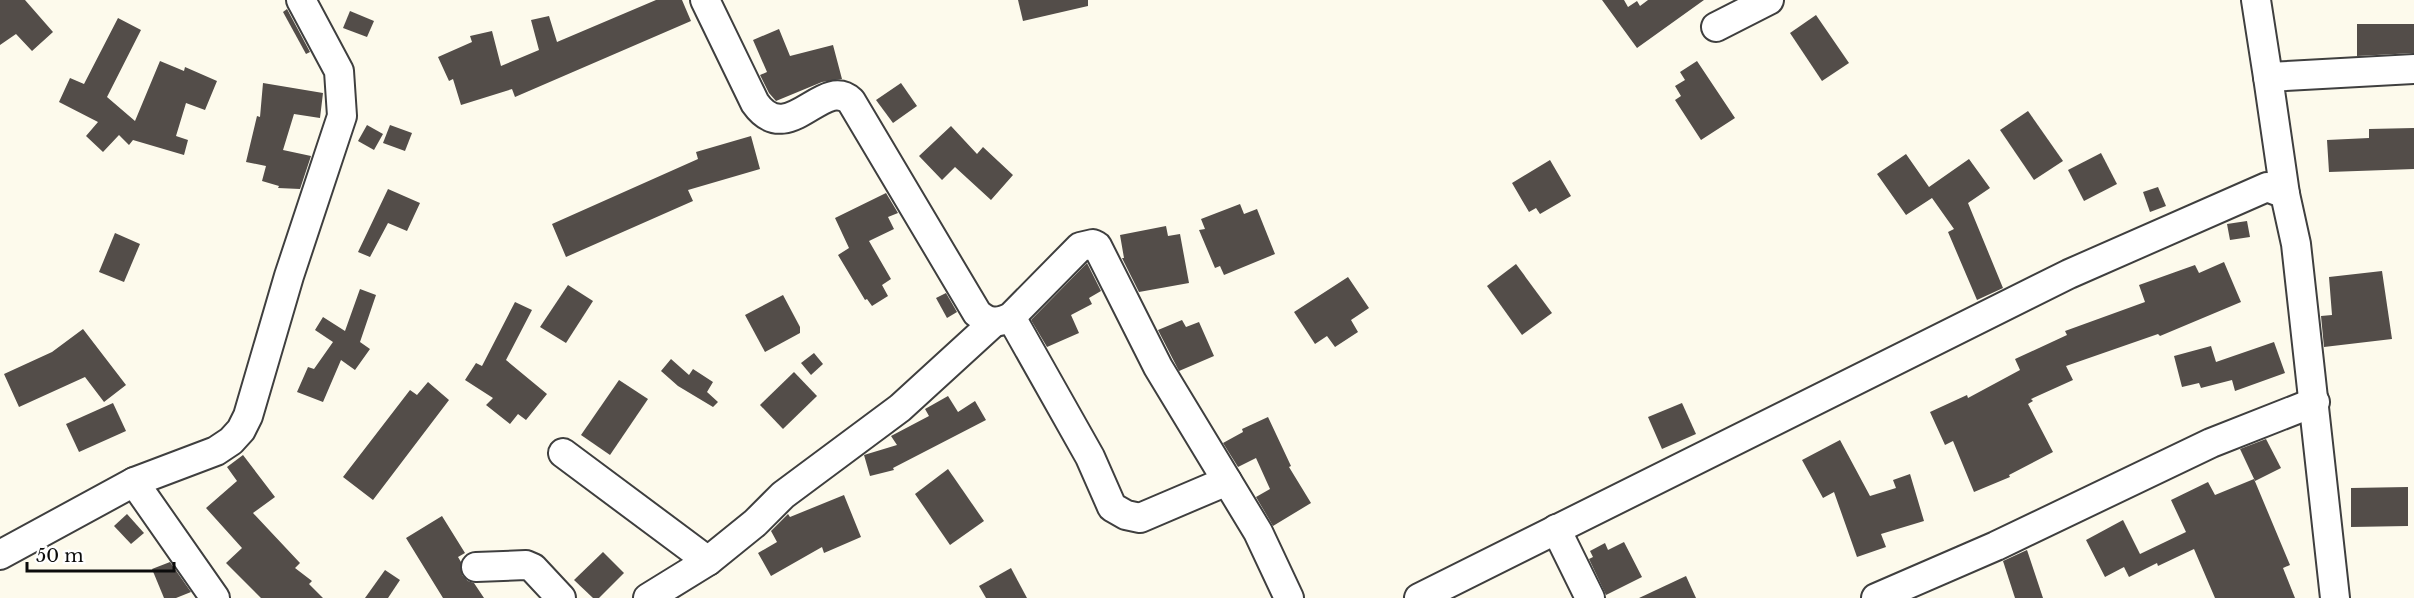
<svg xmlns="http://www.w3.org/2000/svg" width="2414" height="598" font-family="'Libre Baskerville',serif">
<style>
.building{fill:#534d49}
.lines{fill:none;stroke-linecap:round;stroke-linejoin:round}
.minor-casing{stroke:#3f3f3f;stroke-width:32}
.minor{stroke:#fff;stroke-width:28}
</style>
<rect width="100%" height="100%" fill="#fdfaec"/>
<g class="building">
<path d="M0,0H25L53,32L32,51L16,34L0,45Z"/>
<path d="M656,0H682L691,21L515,97L512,89L461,105L453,79L449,81L438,57L472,42L470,36L492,31L501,66L539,50L531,20L549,16L557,42Z"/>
<path d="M1018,0H1088V6L1023,21Z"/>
<path d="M1602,0H1624L1628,7L1637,1L1640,6L1648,0H1704L1637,48Z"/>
<path d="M287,9L310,52L306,54L283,12Z"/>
<path d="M350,11L374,21L367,37L343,28Z"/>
<path d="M1816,15L1849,63L1822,81L1790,33Z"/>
<path d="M118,18L141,30L107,97L135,121L160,61L184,71L185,67L217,81L205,110L186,103L176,136L188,140L184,155L133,140L129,145L119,135L103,152L86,136L98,122L59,102L70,78L84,84Z"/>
<path d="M2357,24H2414V53L2357,56Z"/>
<path d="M779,29L790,56L833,45L842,79L822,82L776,101L769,93L760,75L767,72L753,40Z"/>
<path d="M1697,61L1735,118L1701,140L1675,100L1681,96L1675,86L1685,80L1680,72Z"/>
<path d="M263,83L323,93L320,118L294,114L283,150L311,156L300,189L278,188L279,186L262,181L266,166L246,162L257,116L260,117Z"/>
<path d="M901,83L917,106L893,123L876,100Z"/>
<path d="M2028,111L2063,161L2034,180L2000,130Z"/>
<path d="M367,125L383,134L374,150L358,141Z"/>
<path d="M390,125L412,133L405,151L383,143Z"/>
<path d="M951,126L977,154L983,147L1013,175L991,200L955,167L942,180L919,156Z"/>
<path d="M2414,128V169L2329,172L2327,140L2369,138V129Z"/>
<path d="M751,136L760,169L688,190L693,201L566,257L552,224L698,159L696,152Z"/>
<path d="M2101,153L2117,184L2084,201L2068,170Z"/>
<path d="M1906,154L1929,187L1969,159L1990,188L1968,203L2003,288L1977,300L1948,232L1954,229L1932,198L1906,215L1877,174Z"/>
<path d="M1550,160L1571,196L1540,214L1536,208L1529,212L1512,183Z"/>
<path d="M2158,187L2166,206L2150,212L2143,192Z"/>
<path d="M388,189L420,203L407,231L388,223L370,257L358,252Z"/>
<path d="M886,193L898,213L888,217L894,229L869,241L891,279L882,285L888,296L872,306L867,299L865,300L838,255L849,248L835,218Z"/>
<path d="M1240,204L1244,214L1257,209L1275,254L1224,275L1220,266L1215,268L1199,230L1205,229L1201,219Z"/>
<path d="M2247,221L2250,237L2230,240L2227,224Z"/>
<path d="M1166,226L1168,236L1180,234L1189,283L1139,292L1122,258H1124L1120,235Z"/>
<path d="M115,233L140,244L124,282L99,272Z"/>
<path d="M2224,262L2241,302L2160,336L2158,334L2066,366L2073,380L2031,399L2033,401L2028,404L2053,452L2009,475L2010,477L1974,492L1953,441L1945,445L1930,412L1967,395L1968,398L2020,370L2015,359L2067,335L2065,331L2145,302L2139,285L2195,265L2199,273Z"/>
<path d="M1087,263L1101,291L1089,298L1092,304L1071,315L1079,333L1047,347L1031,320Z"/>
<path d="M1516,264L1552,313L1522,335L1487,286Z"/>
<path d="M2382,271L2392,339L2324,347L2321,316L2332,315L2329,277Z"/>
<path d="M1348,277L1369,308L1351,320L1358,332L1335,347L1327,336L1315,344L1294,312Z"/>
<path d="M568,285L593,301L566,343L540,327Z"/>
<path d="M360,289L376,295L360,342L370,349L355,370L341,360L323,402L297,392L308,367L314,369L333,342L315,330L323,317L345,331Z"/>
<path d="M946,293L957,312L947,318L936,298Z"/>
<path d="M783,295L800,327V333L765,352L745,315Z"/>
<path d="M515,302L532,310L506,360L547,394L526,420L518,414L510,424L486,405L493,398L465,380L476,363L482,366Z"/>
<path d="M1182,320L1186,327L1199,322L1214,356L1179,371L1158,330Z"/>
<path d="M83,329L126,385L104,402L85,377L19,407L4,374L52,352Z"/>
<path d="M2274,342L2285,373L2235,391L2232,380L2201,388L2199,383L2182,387L2174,356L2211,346L2216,362Z"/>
<path d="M814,353L823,364L811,375L801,363Z"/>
<path d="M671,359L689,375L693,369L713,382L707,392L718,402L713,407L678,386L661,371Z"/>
<path d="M794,372L817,396L783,429L760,405Z"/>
<path d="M619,380L648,399L610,455L581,435Z"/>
<path d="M428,382L449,400L373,500L343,477L410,390L417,395Z"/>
<path d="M948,396L958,412L975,401L986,420L893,468L894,470L870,476L864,455L897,445L891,436L929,416L925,409Z"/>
<path d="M113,403L126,431L79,452L66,424Z"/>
<path d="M1682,403L1696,434L1662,449L1648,417Z"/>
<path d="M1268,417L1291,466L1289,467L1311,503L1273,526L1256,497L1270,489L1256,458L1238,467L1223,443L1243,432L1242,429Z"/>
<path d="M2266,439L2281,468L2255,481L2240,449Z"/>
<path d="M1840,440L1870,496L1896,488L1893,480L1910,474L1924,521L1881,534L1886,547L1857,557L1834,492L1823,498L1802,460Z"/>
<path d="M243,455L275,497L253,513L300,563L295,568L312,581L309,584L323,598H261L226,563L242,548L206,508L237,481L227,467Z"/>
<path d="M948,469L984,521L950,545L915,494Z"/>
<path d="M2254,479L2290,565L2283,568L2295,598H2215L2194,549L2158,566L2157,563L2129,577L2124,567L2105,577L2086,540L2123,520L2140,554L2186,532L2171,500L2208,482L2215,495Z"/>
<path d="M2408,487V526L2351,527V488Z"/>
<path d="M844,495L861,537L824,553L822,547L771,576L758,553L777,542L771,531L788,514L790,517Z"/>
<path d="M127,514L144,533L131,544L114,526Z"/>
<path d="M442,516L465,553L458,557L461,562L462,575L468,581L474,583L484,598H443L406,538Z"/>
<path d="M1624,542L1642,577L1606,595L1589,559L1593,557L1590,551L1605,543L1608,550Z"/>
<path d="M2027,550L2043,598H2015L2003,561Z"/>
<path d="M603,552L624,573L599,598H593L574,580Z"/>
<path d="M170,562L191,592L176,598H164L152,569Z"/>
<path d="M1011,568L1027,598H986L979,586Z"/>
<path d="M385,570L400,580L388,598H365Z"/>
<path d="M1686,576L1696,598H1639Z"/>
</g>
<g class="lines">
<g class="minor-casing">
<g id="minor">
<path d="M705,0L755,103C788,150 823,75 851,101L977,313C988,323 997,324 1011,317L1080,247L1093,244L1097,246L1158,367L1258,532L1289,598"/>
<path d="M2256,0L2268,77"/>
<path d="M1716,27L1769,0"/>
<path d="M2285,194L2268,77L2414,69"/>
<path d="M1011,317L1090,457L1112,507L1126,515L1140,518L1227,481"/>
<path d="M563,453L708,561"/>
<path d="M134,482L215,598"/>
<path d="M1556,529L1590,598"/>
<path d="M0,555L134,482L216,451L231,441L241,430L248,416L289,276L342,116L339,71L301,0"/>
<path d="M476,567L526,565L533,568L561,598"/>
<path d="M648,598L708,561L755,523L783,495L900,408L993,323"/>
<path d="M1419,598L2069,274L2267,187L2285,194L2296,244L2335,598"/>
<path d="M1876,598L1996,546L2211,443L2315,402"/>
</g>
</g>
<use href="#minor" class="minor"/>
</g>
<path d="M27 562v9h147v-9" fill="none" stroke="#0c0c0c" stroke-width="3"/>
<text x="36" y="562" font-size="18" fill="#0c0c0c" stroke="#ffffff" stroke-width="4.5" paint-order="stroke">50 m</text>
</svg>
